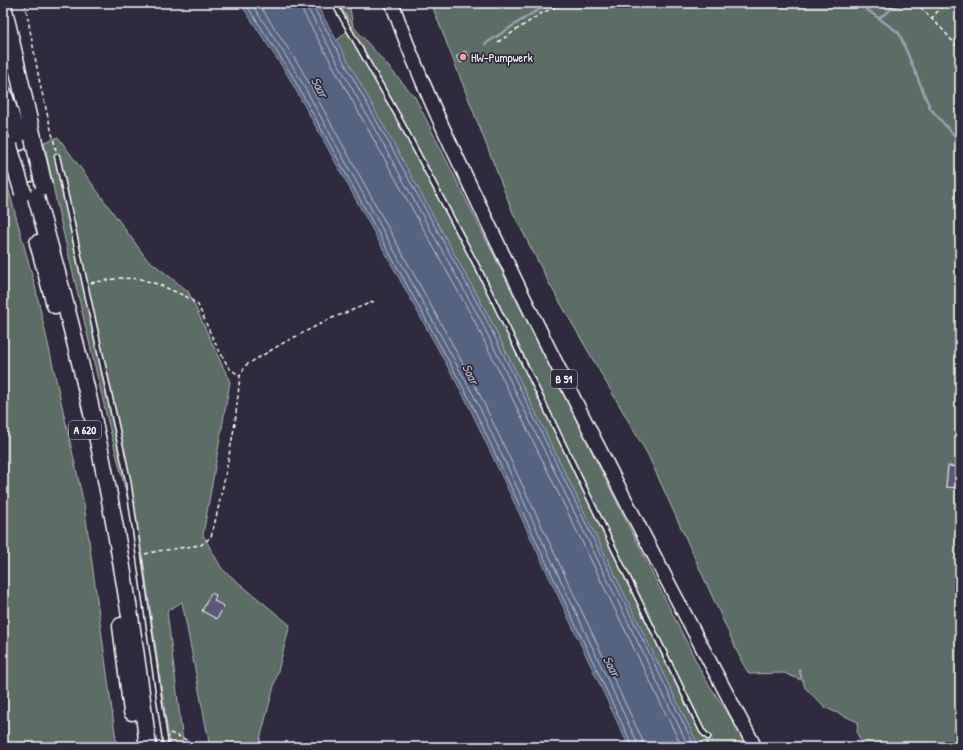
<svg xmlns="http://www.w3.org/2000/svg" width="963" height="750" font-family="'Patrick Hand',sans-serif">
<style>
.green{fill:#5c6d65;stroke:#aeb6b2}
.water{fill:#576380;stroke:#9aa1b3}
.lines{fill:none;stroke-linecap:round;stroke-linejoin:round}
.shore{stroke:#bcc1cc;stroke-width:1}
.stream{stroke:#9aa1b3;stroke-width:2.5}
.building{fill:#5e5875;stroke:#fff}
.service-casing{stroke:#fff;stroke-width:7}
.primary-casing{stroke:#fff;stroke-width:16}
.motorway-casing{stroke:#fff;stroke-width:19}
.path{stroke:#fff;stroke-width:1.5;stroke-dasharray:4 3;stroke-linecap:butt}
.service{stroke:#2f2a3d;stroke-width:4}
.primary{stroke:#2f2a3d;stroke-width:13}
.motorway{stroke:#2f2a3d;stroke-width:16}
.motorway-bridge-casing{stroke:#fff;stroke-width:19;stroke-linecap:butt}
.motorway-bridge{stroke:#2f2a3d;stroke-width:16}
.poi-dot{fill:#ff9aa2;stroke:#2f2a3d;stroke-width:1.5}
.labels{text-anchor:middle;dominant-baseline:central;stroke-width:3.5;stroke-linejoin:round;paint-order:stroke}
.shield{fill:#2f2a3d;stroke:#c1bfc5;stroke-width:1}
.shield-label{font-size:11px;font-weight:bold;fill:#fff}
.poi-label{font-size:12px;fill:#fff;stroke:#2f2a3d;text-anchor:start}
.water-label{font-size:13px;font-style:italic;fill:#b3b9c6;stroke:#2f2a3d}
</style>
<rect width="100%" height="100%" fill="#2f2a3d"/>
<filter id="ink" filterUnits="userSpaceOnUse"><feTurbulence type="fractalNoise" baseFrequency=".025" numOctaves="2"/><feDisplacementMap in="SourceGraphic" scale="8" xChannelSelector="R" yChannelSelector="G"/><feConvolveMatrix kernelMatrix="1 2 1 2 8 2 1 2 1" color-interpolation-filters="sRGB"/></filter>
<g filter="url(#ink)">
<g class="green">
<path d="M338,3H349L353,26L415,97L704,677L750,747H699L488,315L336,41L353,26Z"/>
<path d="M431,3H960V747H863L857,733L858,722L826,708L805,688L799,668L801,680L784,673L749,674L742,662L648,455L550,285L513,213Z"/>
<path d="M58,137L146,258L188,291L230,382L203,535L222,569L290,625L258,747H210L182,602L167,611L183,742L197,747H170L143,559L108,422L58,210L44,142Z"/>
<path d="M3,169L35,286L84,504L117,747H3Z"/>
</g>
<path class="water" d="M240,3H316L488,315L699,747H629L466,400L287,74Z"/>
<g class="lines">
<g class="shore">
<path d="M245,3L290,72L469,398L633,747"/>
<path d="M251,3L295,70L474,396L637,742L638,747"/>
<path d="M258,3L300,67L479,393L642,739L644,747"/>
<path d="M301,3L303,12L475,322L682,747"/>
<path d="M307,3L308,9L480,319L689,747"/>
<path d="M312,3L313,6L485,317L695,747"/>
</g>
<g class="stream">
<path d="M853,3L862,6L899,33L930,108L960,142"/>
<path d="M879,18L900,3"/>
<path d="M485,44L531,14L552,3"/>
</g>
</g>
<g class="building">
<path d="M465,51L469,56L461,63L456,57Z"/>
<path d="M948,466L960,467L958,488L946,487Z"/>
<path d="M211,593L216,595L214,601L224,606L217,619L202,611Z"/>
</g>
<g class="lines">
<g class="service-casing">
<g id="service">
<path d="M334,3L399,118L481,274L702,731L708,737"/>
<path d="M57,156L128,480L166,747"/>
</g>
</g>
<g class="primary-casing">
<path id="primary" d="M392,3C421,87 461,166 499,246C580,416 667,582 755,747"/>
</g>
<g class="motorway-casing">
<g id="motorway">
<path d="M3,5L33,138"/>
<path d="M3,93L20,142"/>
<path d="M34,190C61,284 86,378 105,475C123,565 137,656 148,747"/>
<path d="M38,243L55,305"/>
<path d="M121,626L132,712"/>
</g>
</g>
<g class="path">
<path d="M25,3L40,84L56,150"/>
<path d="M916,3L943,30L960,50"/>
<path d="M931,19L945,3"/>
<path d="M498,42L542,13L565,3"/>
<path d="M91,283L120,278L141,279L160,285L187,297L198,305L213,339L229,368L240,376"/>
<path d="M145,554L158,551L201,545L211,537L216,518L225,477L235,423L240,376L246,365L285,342L330,319L375,301"/>
<path d="M170,733L183,738L198,747"/>
<path d="M707,747V743"/>
</g>
<use href="#service" class="service"/>
<use href="#primary" class="primary"/>
<use href="#motorway" class="motorway"/>
<g class="motorway-bridge-casing">
<g id="motorway-bridge">
<path d="M33,138L44,186"/>
<path d="M9,146L23,193"/>
</g>
</g>
<use href="#motorway-bridge" class="motorway-bridge"/>
</g>
</g>
<circle class="poi-dot" cx="463" cy="57" r="4"/>
<g class="labels">
<g class="shield">
<rect x="551" y="370" width="26" height="18" rx="3"/>
<rect x="69" y="421" width="32" height="18" rx="3"/>
</g>
<g class="shield-label">
<text x="564" y="379">B 51</text>
<text x="85" y="430">A 620</text>
</g>
<g class="poi-label">
<text x="471" y="57">HW-Pumpwerk</text>
</g>
<g class="water-label">
<text transform="translate(320 87) rotate(61)">Saar</text>
<text transform="translate(471 374) rotate(63)">Saar</text>
<text transform="translate(612 666) rotate(62)">Saar</text>
</g>
</g>
<rect width="963" height="750" fill="none" stroke="#2f2a3d" stroke-width="16"/>
<rect x="8" y="8" width="947" height="734" fill="none" stroke="#fff" stroke-width="1.5" filter="url(#ink)"/>
</svg>
